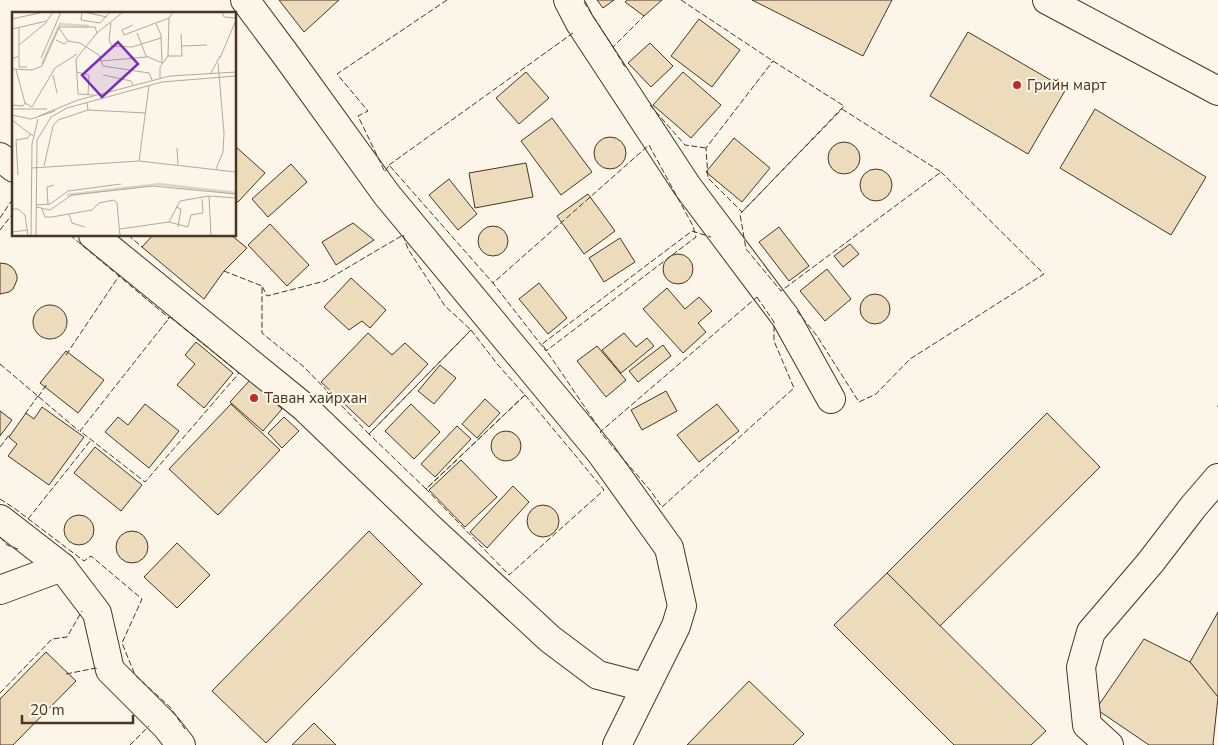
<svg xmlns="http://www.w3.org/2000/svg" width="1218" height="745" font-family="'Nunito Sans',sans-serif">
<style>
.building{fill:#ecdcbc;stroke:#4a3520}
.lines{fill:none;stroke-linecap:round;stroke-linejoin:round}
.minor-casing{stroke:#4a3520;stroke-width:30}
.major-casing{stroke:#4a3520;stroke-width:30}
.minor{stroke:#fbf6e9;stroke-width:28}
.major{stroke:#fbf6e9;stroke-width:28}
.fence{stroke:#4a3520;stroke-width:1;stroke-dasharray:6 2.5;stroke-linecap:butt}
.poi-dot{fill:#c62828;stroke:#fbf6e9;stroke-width:2}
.labels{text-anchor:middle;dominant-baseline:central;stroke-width:4;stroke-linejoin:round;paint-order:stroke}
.poi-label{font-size:15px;fill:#4a3520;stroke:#fbf6e9;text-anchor:start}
.inset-river{fill:none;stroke:#dcd4c6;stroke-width:2.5}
.inset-road{fill:none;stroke:#b4a999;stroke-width:1}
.view{fill:#7b2cbf;fill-opacity:0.15;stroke:#7b2cbf;stroke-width:2.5}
.inset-edge{fill:none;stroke:#4a3520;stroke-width:2.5}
</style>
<rect width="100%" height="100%" fill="#fbf6e9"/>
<g class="building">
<path d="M279,0H339L304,32Z"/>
<path d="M597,0H614L603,8Z"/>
<path d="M627,0H662L644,16L625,2Z"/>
<path d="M752,0H892L863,56Z"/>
<path d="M699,19L740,50L712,87L671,56Z"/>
<path d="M968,32L1066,89L1028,154L930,96Z"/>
<path d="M650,43L673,66L651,87L628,63Z"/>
<path d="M526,72L549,98L519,124L496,98Z"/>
<path d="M683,72L721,105L691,138L653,105Z"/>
<path d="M1095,109L1206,177L1171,235L1060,168Z"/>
<path d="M552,118L592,172L561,195L521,141Z"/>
<circle cx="610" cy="153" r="16"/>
<path d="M734,138L770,168L742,202L706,172Z"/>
<circle cx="844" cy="158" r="16"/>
<path d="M235,146L265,173L238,202L235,200Z"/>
<path d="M526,163L533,197L475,208L469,173Z"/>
<path d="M291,164L307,182L268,217L252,199Z"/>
<circle cx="876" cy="185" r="16"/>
<path d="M449,179L477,214L458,230L429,195Z"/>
<path d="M588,194L615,231L584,254L557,216Z"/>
<path d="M353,223L374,240L336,265L322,242Z"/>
<path d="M270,224L309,265L287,286L248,245Z"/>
<circle cx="493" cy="241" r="15"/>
<path d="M779,227L809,266L789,281L759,242Z"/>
<path d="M153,235H231L247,248L224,271L204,299L142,247Z"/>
<path d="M620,238L635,262L604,282L589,258Z"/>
<path d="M850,244L859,254L843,267L834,256Z"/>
<circle cx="678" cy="269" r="15"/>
<path d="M0,263L7,264L12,267L15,271L17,276V280L13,289L9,292L0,294Z"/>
<path d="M827,269L851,299L825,321L800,291Z"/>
<path d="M351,278L386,310L370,328L362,321L349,330L324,307Z"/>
<path d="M539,283L567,318L548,334L519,299Z"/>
<path d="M667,288L685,309L699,297L712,311L698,323L706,332L683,353L643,309Z"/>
<circle cx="875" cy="309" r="15"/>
<circle cx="50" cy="322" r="17"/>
<path d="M368,333L392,355L405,343L428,364L369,427L321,382Z"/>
<path d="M624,333L636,347L647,338L654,346L621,373L602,350Z"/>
<path d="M196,342L233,373L204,408L177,385L195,364L185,355Z"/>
<path d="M663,345L671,356L638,382L629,371Z"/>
<path d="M597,346L626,380L606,397L577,361Z"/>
<path d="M66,351L104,380L78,413L40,383Z"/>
<path d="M440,365L456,378L434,404L418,391Z"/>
<path d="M250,380L282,409L263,431L230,402Z"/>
<path d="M666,391L677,411L642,430L631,410Z"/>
<path d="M485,399L500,413L477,438L462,424Z"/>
<path d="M145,404L179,431L149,468L105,432L118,417L128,425Z"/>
<path d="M231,404L280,450L218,515L169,469Z"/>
<path d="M411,404L440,432L414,459L385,431Z"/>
<path d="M717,404L739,431L699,462L677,435Z"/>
<path d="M42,407L84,437L49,485L8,456L17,444L9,437L26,413L34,419Z"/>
<path d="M0,411L12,420L0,436Z"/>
<path d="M1047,413L1100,467L940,626L887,573Z"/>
<path d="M284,417L299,431L282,448L268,433Z"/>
<path d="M457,426L471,439L435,477L421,464Z"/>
<circle cx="506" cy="446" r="15"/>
<path d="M95,447L142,485L121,511L74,473Z"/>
<path d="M461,460L497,497L465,527L429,490Z"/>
<path d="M513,486L529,502L487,548L470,532Z"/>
<circle cx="543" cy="521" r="16"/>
<circle cx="79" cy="530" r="15"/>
<path d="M369,531L422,584L266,743L212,691Z"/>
<circle cx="132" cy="547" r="16"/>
<path d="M177,543L210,575L177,608L144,577Z"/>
<path d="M887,573L1046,731L1031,745H954L834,625Z"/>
<path d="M1218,612V698L1190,662Z"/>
<path d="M1144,639L1190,662L1218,697L1213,744L1214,745H1149L1096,709Z"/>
<path d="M46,652L76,681L13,745H0V699Z"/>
<path d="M749,681L804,734L793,745H687Z"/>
<path d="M314,723L336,745H292Z"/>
</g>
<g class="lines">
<g class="minor-casing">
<g id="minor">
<path d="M245,0L286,55L387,195L601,453L669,548L682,606L676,626L617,745"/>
<path d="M568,0L580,23L687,186L786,318L831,399"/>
<path d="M0,157L14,168"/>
<path d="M93,235L304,407L431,529L550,639L598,675L644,687"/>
<path d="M0,519L62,567L97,613L110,670L166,726L181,745"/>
<path d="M0,590L62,567"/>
<path d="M1109,745L1087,725L1081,667L1091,632L1150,563L1193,507L1218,478"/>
</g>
</g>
<g class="major-casing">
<path id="major" d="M1047,0L1218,91"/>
</g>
<use href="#minor" class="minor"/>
<use href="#major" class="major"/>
<g class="fence">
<path d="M447,0L337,74L368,111L358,116L385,172L389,165L493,283"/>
<path d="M681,0L773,61L771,63"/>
<path d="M584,2L613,47L644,16"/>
<path d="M613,47L625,67"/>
<path d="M773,61L844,106L742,212L708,178L706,148Z"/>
<path d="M650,105L685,145L706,148L708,146"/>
<path d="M842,109L941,172L781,291L746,249L740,214Z"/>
<path d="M649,145L693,226L696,237L546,351L493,283Z"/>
<path d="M389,165L573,33"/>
<path d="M0,218L14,197"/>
<path d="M0,230L14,212"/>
<path d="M70,235L169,318L168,319"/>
<path d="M128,235L142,247"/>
<path d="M403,235L408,249L445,306L471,330L369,434L304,367L262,333V286L267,296L325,281Z"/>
<path d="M224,271L262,286"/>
<path d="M757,297L774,322V341L794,388L662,507L650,490L600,432Z"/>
<path d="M797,311L817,336L859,402L876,394L910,359L1044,274L941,172"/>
<path d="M170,317L239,373L145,482L80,431Z"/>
<path d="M471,330L498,365L525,395L426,489L369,434Z"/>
<path d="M66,355L119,276"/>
<path d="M0,364L79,431"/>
<path d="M525,395L604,490L509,575L426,489Z"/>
<path d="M38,397L47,384"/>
<path d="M1217,406H1218"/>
<path d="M25,414L38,396"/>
<path d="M599,428L542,344L692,231L711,237"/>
<path d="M0,447L10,434"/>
<path d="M0,499L14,508L84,561L91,556L142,599L122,643L135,675L170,707L185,729"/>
<path d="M28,519L91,440"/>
<path d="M0,537L7,545L18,549"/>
<path d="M66,674L96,668L98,670"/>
<path d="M0,693L52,639L67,637L82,611"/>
<path d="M130,745L149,726"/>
</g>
</g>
<g class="poi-dot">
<circle cx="1017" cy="85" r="5"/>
<circle cx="254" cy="398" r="5"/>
</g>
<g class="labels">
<g class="poi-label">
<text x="1027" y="85">Грийн март</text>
<text x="264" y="398">Таван хайрхан</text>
</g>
</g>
<g transform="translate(12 12)">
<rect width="224" height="224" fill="#fbf6e9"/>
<path class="inset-river" d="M30,52L48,12L77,14M55,183L147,172L224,181"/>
<path class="inset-road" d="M70,0L69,8L88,11L98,0M72,0L95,5M210,0L212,5L224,6M0,7L32,0M99,11L97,28L100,34L120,35L149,26M121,13L110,18L112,23L157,6M47,16L56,29M0,17L35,9L41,0M85,21L111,0M125,21L134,44L150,51L149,23L144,12M44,28L52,32L56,29L68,31L87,43L91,54L137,61L140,68M7,33L35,10M170,34L195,33M155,44H170L169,22M7,45V55H15M29,46L49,0M208,46L224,8M0,47L7,44V15M88,49L135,45M0,57L20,58L30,54L47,15H83L85,21L64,47L66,82L82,83M65,60L77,63L76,82M199,61L208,44M41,63L45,81M91,63L119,69L121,73M148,66V55L156,44L157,6L161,0M13,91L20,95L43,56L65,42M0,93L11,94L13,91L4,58M0,97H35M76,98L134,101M0,103L19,107L43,99M27,104L66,88L158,64L224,60M0,108L21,124M165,136L166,153M127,149L137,74M32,154L41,114L46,108L76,98L75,91M20,156L127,149L224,160M204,157L211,140L212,121L206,51M6,163L4,128L16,126L18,122M197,184L199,224M24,193L38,192L56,179L109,172M36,193L35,175L42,173M24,195L38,198L60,183L141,174L224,182M164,195L169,197L166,215M0,197H6L13,203L16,224M30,197L33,205H40L80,198L87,191L102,188L105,191L108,224M57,202L60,211L73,215M157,210L176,215L179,203L191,201L190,187M108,217L157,210L168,189L197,184L224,186M0,220L16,218M19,224L20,132L26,107M24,224L25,128L39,105L55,96L150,70L224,64"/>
<path class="view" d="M106,30L126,52L90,85L70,63Z"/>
<rect width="224" height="224" class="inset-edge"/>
</g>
<path d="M22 715v8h111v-8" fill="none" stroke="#4a3520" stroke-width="2.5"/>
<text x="30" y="715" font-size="15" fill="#4a3520" stroke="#fbf6e9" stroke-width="4" paint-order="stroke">20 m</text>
</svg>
